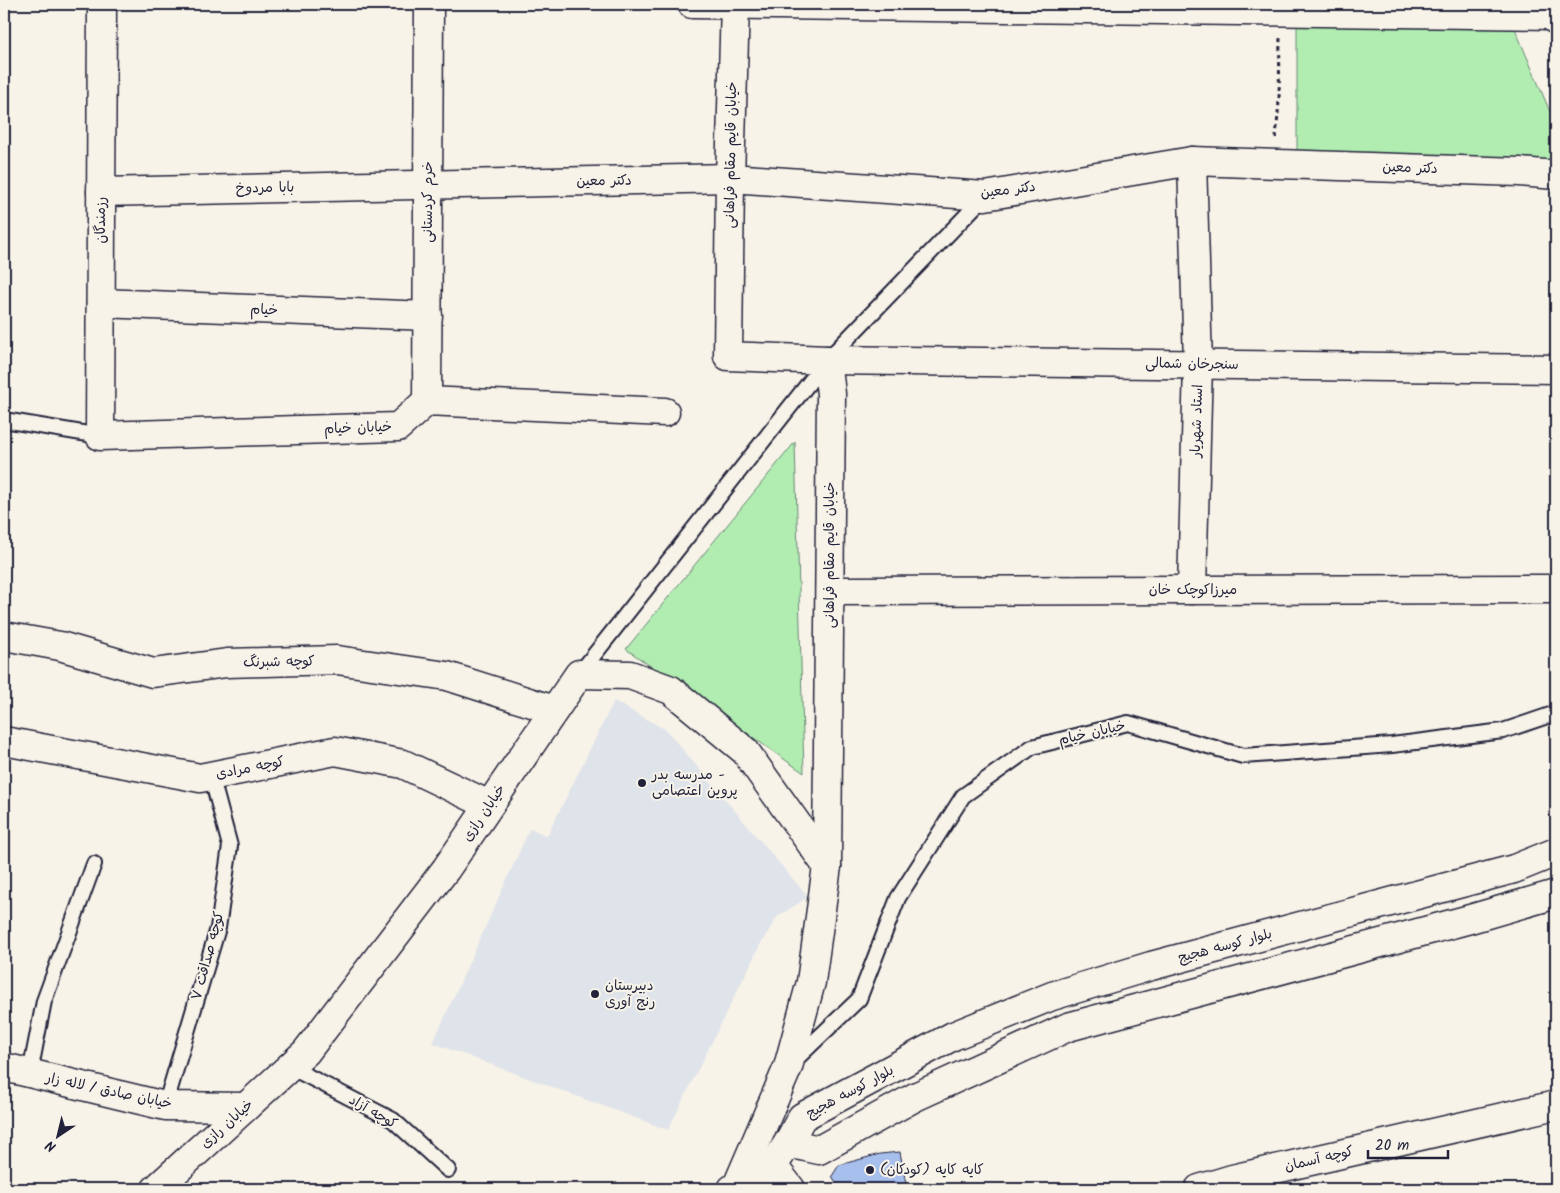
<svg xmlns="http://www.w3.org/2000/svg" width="1560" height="1193" font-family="Kalam,'Playpen Sans Arabic',sans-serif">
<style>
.built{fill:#dfe3ea}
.green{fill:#b1ecb1;stroke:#6a8776}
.building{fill:#a7bfed;stroke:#22223b}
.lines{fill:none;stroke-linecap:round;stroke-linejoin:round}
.lane-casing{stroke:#22223b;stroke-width:18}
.street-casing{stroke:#22223b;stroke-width:31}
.secondary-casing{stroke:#22223b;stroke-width:31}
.path{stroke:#22223b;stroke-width:3;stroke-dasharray:4 4;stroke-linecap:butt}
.lane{stroke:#f7f3e8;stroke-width:14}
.street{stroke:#f7f3e8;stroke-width:28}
.secondary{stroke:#f7f3e8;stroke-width:28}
.poi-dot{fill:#22223b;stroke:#f7f3e8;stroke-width:2}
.labels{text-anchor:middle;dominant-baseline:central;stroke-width:4;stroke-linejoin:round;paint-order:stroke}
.street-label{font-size:14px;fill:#22223b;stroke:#f7f3e8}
.poi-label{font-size:14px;fill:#22223b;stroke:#f7f3e8;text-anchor:start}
</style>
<rect width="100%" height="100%" fill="#f7f3e8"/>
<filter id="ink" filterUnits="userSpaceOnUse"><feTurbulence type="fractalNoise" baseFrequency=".02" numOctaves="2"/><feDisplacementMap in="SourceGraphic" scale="10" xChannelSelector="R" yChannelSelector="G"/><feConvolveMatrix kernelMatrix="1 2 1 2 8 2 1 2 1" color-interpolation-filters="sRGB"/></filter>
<g filter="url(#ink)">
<path class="built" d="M614,701L666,730L808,897L777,917L760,945L668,1130L433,1043L530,828L547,836Z"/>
<g class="green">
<path d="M1297,4L1508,12L1556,126V169L1297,159Z"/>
<path d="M795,442L804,773L626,649Z"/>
</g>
<path class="building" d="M900,1152L907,1189H840L832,1176L839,1165L880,1154Z"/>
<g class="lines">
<g class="lane-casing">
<g id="lane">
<path d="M4,420L100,436"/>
<path d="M579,674L827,360L984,197"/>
<path d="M794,1061L859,999L898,898L963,796L1032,747L1128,723L1243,756L1392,745L1503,731L1556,713"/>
<path d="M290,1067L393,1120L448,1170"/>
<path d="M30,1073L44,1001L94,864"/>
<path d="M165,1106L218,928L230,846L211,775"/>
</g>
</g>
<g class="street-casing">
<g id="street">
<path d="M102,4L100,436L398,427L427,401L665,412"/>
<path d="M692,4L1554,15"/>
<path d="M735,4L730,178L728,356L827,360L831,394L827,866L811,982L788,1067L737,1186"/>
<path d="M101,192L730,178L985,196L1192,161L1520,172L1556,175"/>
<path d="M101,303L428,316"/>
<path d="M827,360L1556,369"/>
<path d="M427,401L429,4"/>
<path d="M1192,590L1198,364L1192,161"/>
<path d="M830,591L1556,589"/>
<path d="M4,636L60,646L153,673L227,663L337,660L447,676L554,710"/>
<path d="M4,741L200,778L335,751L403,764L489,805"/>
<path d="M4,1067L165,1106L246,1107"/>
<path d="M773,1166L791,1189"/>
<path d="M156,1189L306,1052L446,869L579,674L630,675L671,690L745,751L827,866"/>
<path d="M1199,1189L1232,1179L1556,1105"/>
</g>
</g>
<g class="secondary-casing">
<g id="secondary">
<path d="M1548,4L1556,20"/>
<path d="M788,1143L819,1150L915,1097L1068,1027L1470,919L1556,894"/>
<path d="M732,1189L773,1166L788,1143L802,1117L953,1036L1052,996L1151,966L1514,869L1556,852"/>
</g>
</g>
<path class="path" d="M1276,138L1279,101L1280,37"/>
<use href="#lane" class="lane"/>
<use href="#street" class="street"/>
<use href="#secondary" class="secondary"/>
</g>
</g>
<g class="poi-dot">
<circle cx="642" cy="783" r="5"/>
<circle cx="595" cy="994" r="5"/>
<circle cx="870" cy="1170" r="5"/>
</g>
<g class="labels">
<g class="street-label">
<text transform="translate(731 155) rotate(-89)">خیابان قایم مقام فراهانی</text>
<text transform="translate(1410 168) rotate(2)">دکتر معین</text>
<text transform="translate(604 181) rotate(-1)">دکتر معین</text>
<text transform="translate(265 188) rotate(-1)">بابا مردوخ</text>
<text transform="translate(1008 190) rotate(-7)">دکتر معین</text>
<text transform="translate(428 202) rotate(-90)">خرم کردستانی</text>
<text transform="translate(101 220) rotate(-90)">رزمندگان</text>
<text transform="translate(264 310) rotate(2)">خیام</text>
<text transform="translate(1192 364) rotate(1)">سنجرخان شمالی</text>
<text transform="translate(1197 421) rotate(-88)">استاد شهریار</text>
<text transform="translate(358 428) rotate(-2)">خیابان خیام</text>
<text transform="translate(830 555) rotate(-90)">خیابان قایم مقام فراهانی</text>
<text x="1193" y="590">میرزاکوچک خان</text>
<text transform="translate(279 662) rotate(-1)">کوچه شبرنگ</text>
<text transform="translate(1092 733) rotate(-13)">خیابان خیام</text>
<text transform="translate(250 768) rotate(-11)">کوچه مرادی</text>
<text transform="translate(484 813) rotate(-56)">خیابان رازی</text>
<text transform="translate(1225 946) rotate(-15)">بلوار کوسه هجیج</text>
<text transform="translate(208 956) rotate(-75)">کوچه صداقت ۷</text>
<text transform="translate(109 1091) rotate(12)">خیابان صادق / لاله زار</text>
<text transform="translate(850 1092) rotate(-28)">بلوار کوسه هجیج</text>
<text transform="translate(373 1112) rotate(30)">کوچه آزاد</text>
<text transform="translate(227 1124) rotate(-42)">خیابان رازی</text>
<text transform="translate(1319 1159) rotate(-13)">کوچه آسمان</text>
</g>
<g class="poi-label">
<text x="652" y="775">مدرسه بدر -<tspan x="652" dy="16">پروین اعتصامی</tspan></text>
<text x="605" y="986">دبیرستان<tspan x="605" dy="16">رنج آوری</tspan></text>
<text x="880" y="1170">کایه کایه (کودکان)</text>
</g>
</g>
<rect width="1560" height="1193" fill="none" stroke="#f7f3e8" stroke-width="20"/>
<rect x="10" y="10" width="1540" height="1173" fill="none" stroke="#22223b" stroke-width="2" filter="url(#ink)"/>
<g transform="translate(58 1136) rotate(215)" stroke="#f7f3e8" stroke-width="4" paint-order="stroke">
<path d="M0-4L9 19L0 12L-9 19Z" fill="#22223b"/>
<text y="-8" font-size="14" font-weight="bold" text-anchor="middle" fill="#22223b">N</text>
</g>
<path d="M1368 1150v8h80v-8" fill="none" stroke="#22223b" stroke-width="2.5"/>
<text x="1375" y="1150" font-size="15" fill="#22223b" stroke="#f7f3e8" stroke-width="4" paint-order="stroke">20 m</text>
</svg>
